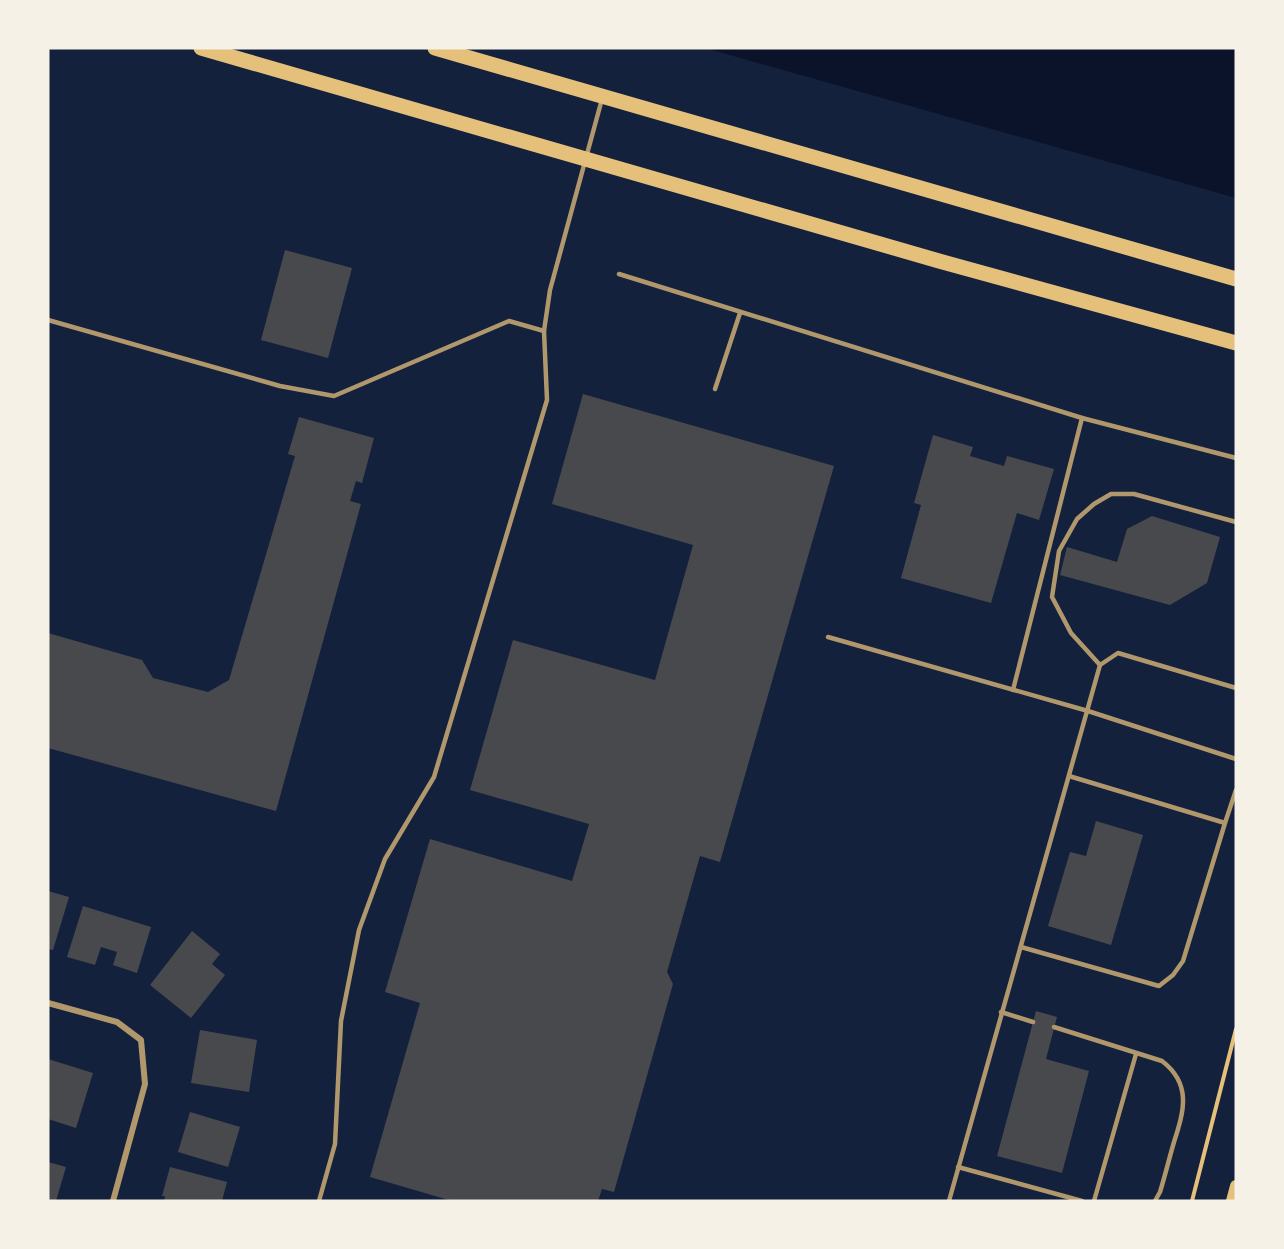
<svg xmlns="http://www.w3.org/2000/svg" width="1284" height="1249" font-family="'Golos Text',sans-serif">
<style>
.water{fill:#0b132b}
.building{fill:#48494c}
.lines{fill:none;stroke-linecap:round;stroke-linejoin:round}
.path{stroke:#e5c07b;stroke-width:4}
.service{stroke:#b1986c;stroke-width:4.5}
.minor{stroke:#b1986c;stroke-width:6}
.secondary{stroke:#e5c07b;stroke-width:12}
.primary{stroke:#e5c07b;stroke-width:15}
</style>
<rect width="100%" height="100%" fill="#14213d"/>
<path class="water" d="M705,48H1236V198Z"/>
<g class="building">
<path d="M285,250L352,268L328,358L261,340Z"/>
<path d="M583,394L834,466L720,862L700,856L667,972L673,984L614,1192L602,1189L598,1201H452L370,1177L420,1003L385,992L430,839L572,881L589,824L470,790L513,640L655,680L693,545L552,504Z"/>
<path d="M299,417L374,438L362,483L356,481L350,501L361,504L276,811L48,748V633L142,660L153,678L208,692L229,680L295,456L288,454Z"/>
<path d="M933,435L973,447L970,456L1004,466L1007,456L1054,469L1039,520L1017,513L991,603L901,578L921,505L914,503Z"/>
<path d="M1152,516L1220,537L1207,583L1170,605L1060,575L1067,547L1117,562L1127,529Z"/>
<path d="M1096,821L1143,835L1111,945L1048,926L1070,852L1086,856Z"/>
<path d="M48,891L69,897L53,950L48,949Z"/>
<path d="M83,906L151,927L137,973L113,965L117,952L101,947L95,965L67,957Z"/>
<path d="M192,931L220,954L212,964L225,975L191,1018L150,985Z"/>
<path d="M1036,1011L1057,1017L1046,1059L1089,1071L1062,1173L997,1156Z"/>
<path d="M200,1030L257,1040L249,1092L191,1083Z"/>
<path d="M48,1059L93,1073L76,1128L48,1119Z"/>
<path d="M190,1112L240,1127L228,1167L178,1152Z"/>
<path d="M48,1162L66,1167L56,1201H48Z"/>
<path d="M170,1167L227,1182L222,1201H164L165,1196H162Z"/>
</g>
<g class="lines">
<path class="path" d="M1192,1201L1236,1029"/>
<g class="service">
<path d="M619,274L1082,418L1013,690"/>
<path d="M48,320L280,386L334,396L509,321L544,331"/>
<path d="M715,389L740,313"/>
<path d="M1082,418L1236,458"/>
<path d="M828,637L1088,711L1236,759"/>
<path d="M1100,665L1071,633L1052,597L1059,551L1077,519L1094,504L1111,494H1134L1236,522"/>
<path d="M1225,823L1236,790"/>
<path d="M1021,947L1159,986L1173,975L1183,961L1225,823L1069,776"/>
<path d="M1001,1012L1033,1022"/>
<path d="M1054,1027L1162,1061C1192,1084 1184,1111 1174,1142C1169,1159 1165,1176 1160,1192L1155,1201"/>
<path d="M958,1167L1082,1201"/>
<path d="M319,1201L335,1144L341,1021L359,930L385,859L434,777L547,400L544,331L550,290L602,99"/>
<path d="M949,1201L1100,665L1118,653L1236,688"/>
<path d="M1094,1201L1136,1054"/>
</g>
<path class="minor" d="M48,1003L117,1022L141,1040L145,1084L113,1201"/>
<path class="secondary" d="M1232,1201L1236,1186"/>
<g class="primary">
<path d="M201,48L939,261L1236,343"/>
<path d="M435,48L1236,279"/>
</g>
</g>
<rect width="1284" height="1249" fill="none" stroke="#f6f1e7" stroke-width="99"/>
</svg>
